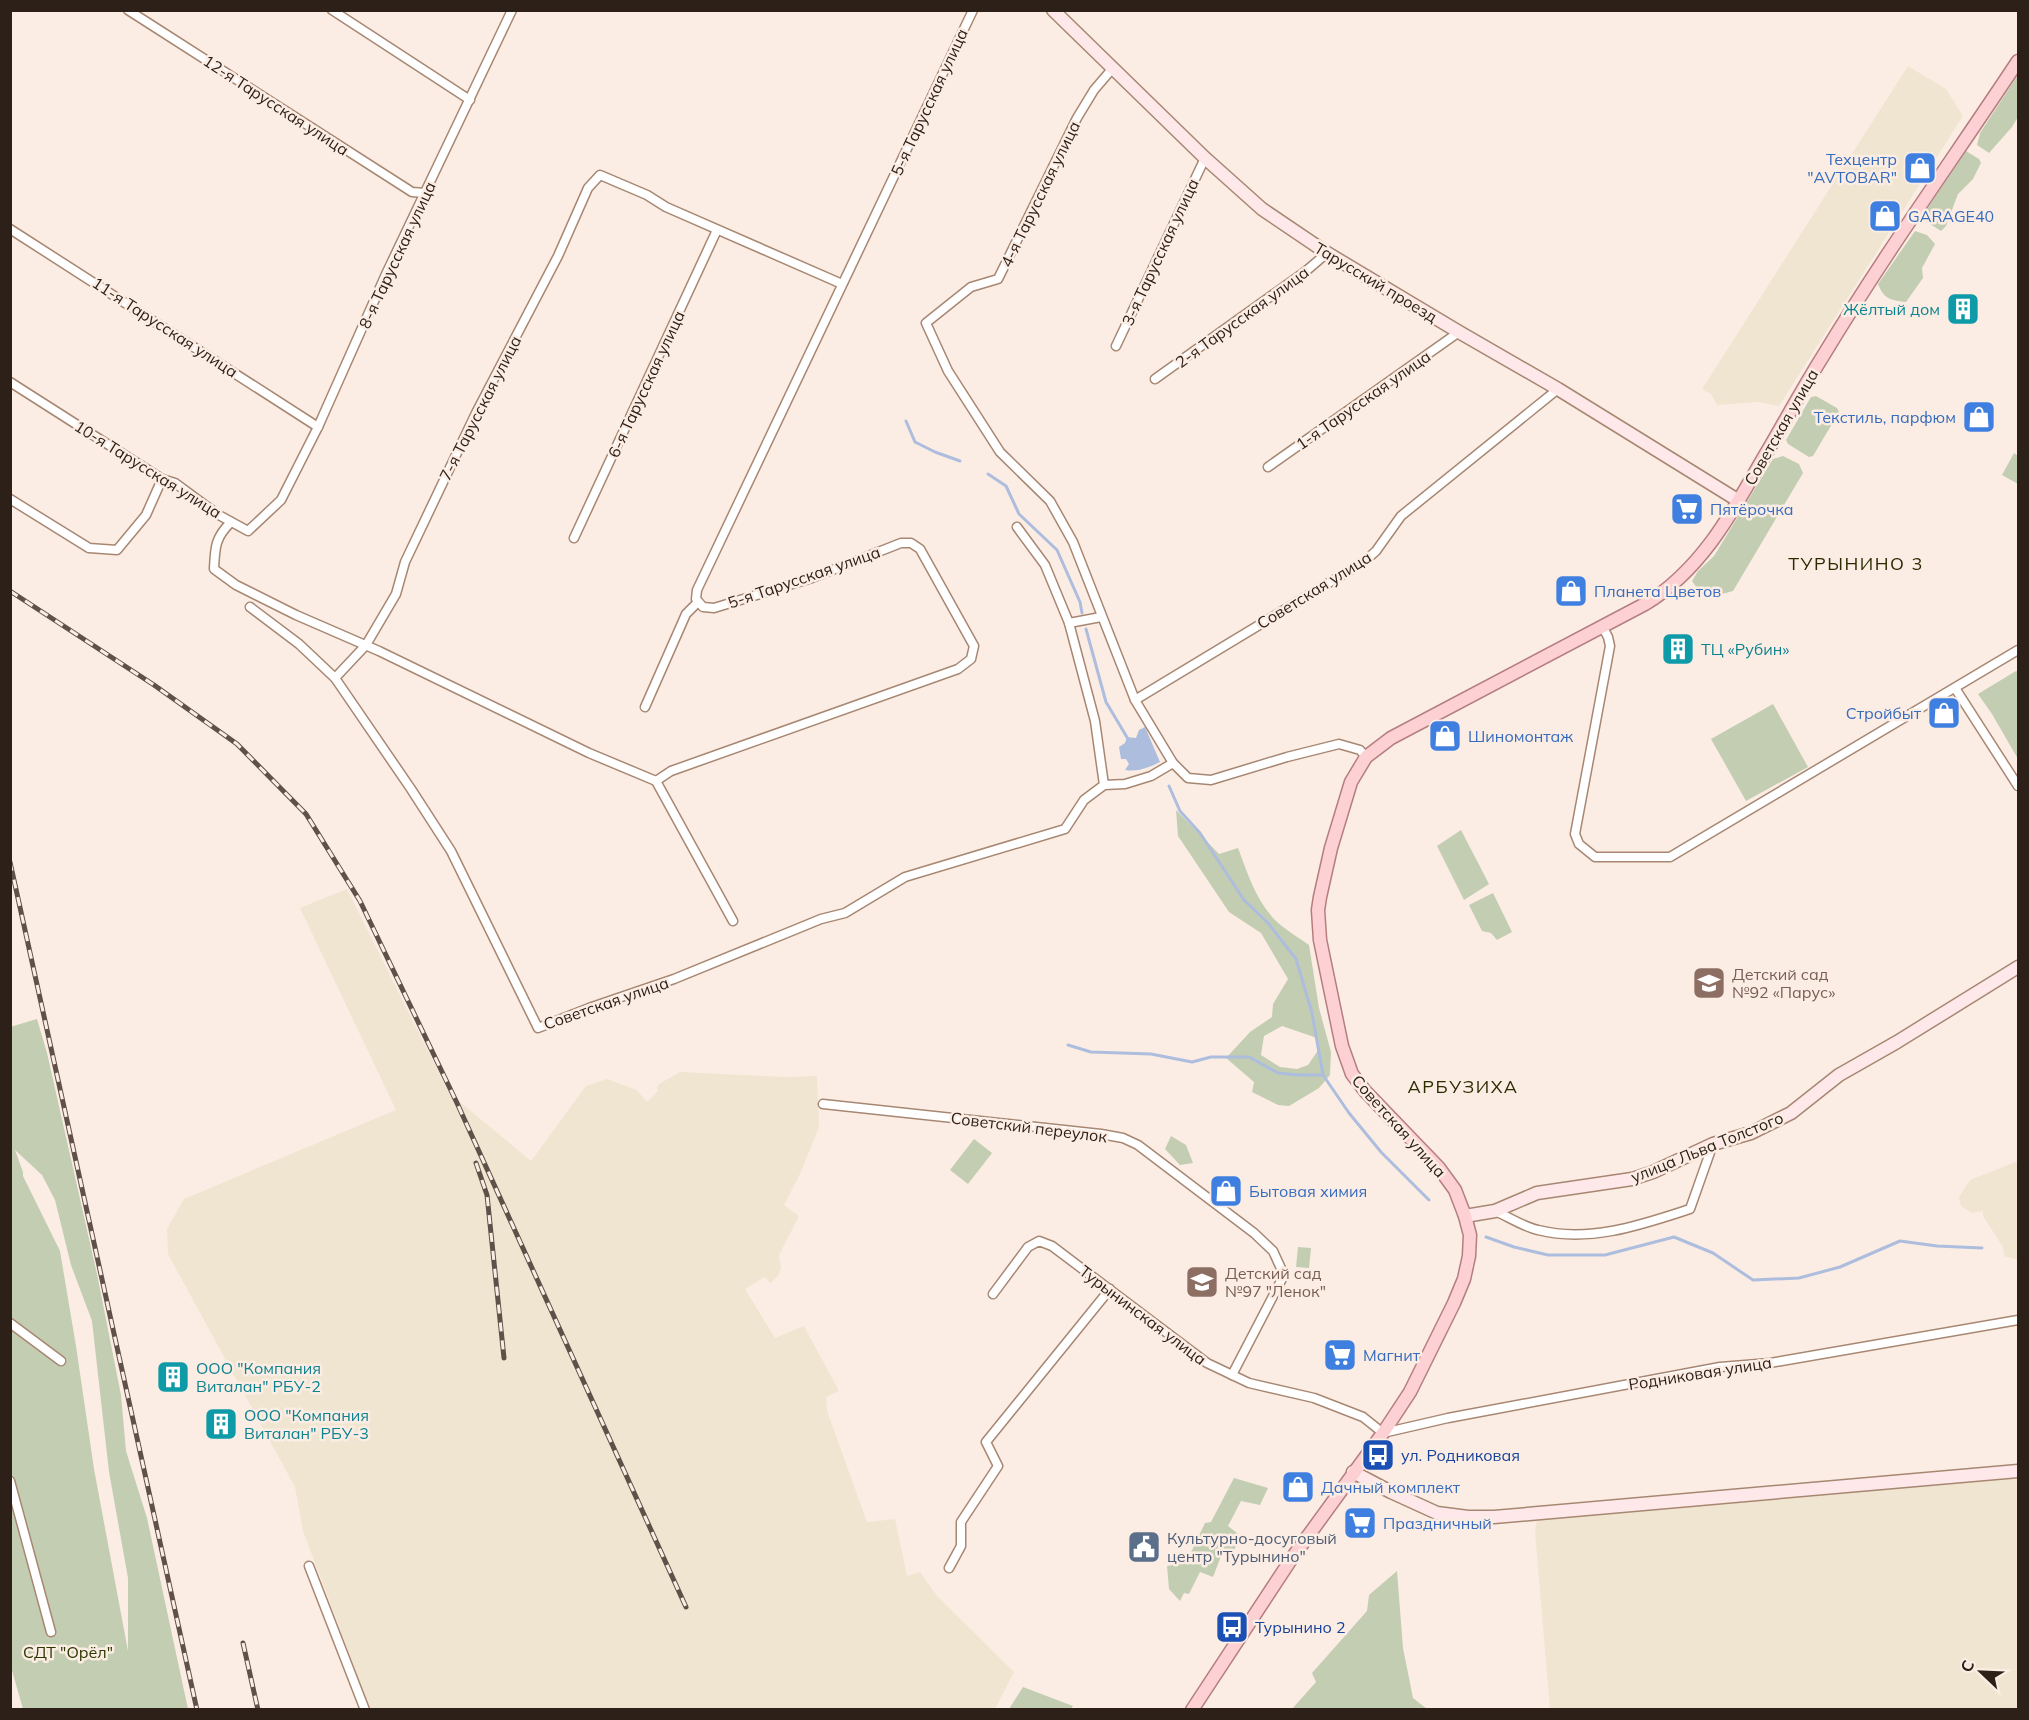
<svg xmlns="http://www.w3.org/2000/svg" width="2029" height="1720" font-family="Mulish,sans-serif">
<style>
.industrial{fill:#f0e5d0}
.green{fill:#c3cdb2;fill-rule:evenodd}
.water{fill:#adbdde}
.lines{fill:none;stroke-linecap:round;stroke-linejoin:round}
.stream{stroke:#adbdde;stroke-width:3}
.street-casing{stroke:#a78772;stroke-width:11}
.secondary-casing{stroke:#a78772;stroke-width:15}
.primary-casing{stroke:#b47e7f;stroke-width:15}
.street{stroke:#fff;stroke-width:8}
.secondary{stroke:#fee8e9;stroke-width:12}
.primary{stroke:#fdd0d4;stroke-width:12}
.rail-casing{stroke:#5f5149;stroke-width:5}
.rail{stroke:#fcede4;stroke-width:3;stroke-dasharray:9;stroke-linecap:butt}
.labels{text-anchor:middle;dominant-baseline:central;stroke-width:5;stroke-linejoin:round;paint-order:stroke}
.street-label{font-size:16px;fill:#2d2018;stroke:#fcede4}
.shop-label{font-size:16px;fill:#366cbe;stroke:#fcede4;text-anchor:start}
.culture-label{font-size:16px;fill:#0d838f;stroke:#fcede4;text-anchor:start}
.education-label{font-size:16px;fill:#785e54;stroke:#fcede4;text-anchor:start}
.transit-label{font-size:16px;fill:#164399;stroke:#fcede4;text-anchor:start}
.service-label{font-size:16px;fill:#4e5e75;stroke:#fcede4;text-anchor:start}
.park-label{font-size:16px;fill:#2b3900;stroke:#fcede4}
.neighbourhood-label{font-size:18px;letter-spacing:1.5px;fill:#2b2b01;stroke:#fcede4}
</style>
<rect width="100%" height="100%" fill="#fcede4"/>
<g class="industrial">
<path d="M1908,66L1946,89L1963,116L1779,406L1758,402L1717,405L1711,394L1702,389Z"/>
<path d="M347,889L449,1093L531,1161L586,1086L607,1079L637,1090L647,1102L658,1091L657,1088L659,1084L680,1072L786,1077L817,1076L819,1127L800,1174L784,1205L799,1216L779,1255L781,1268L778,1276L770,1283L766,1278H763L745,1289L775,1338L804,1326L839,1391L826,1397L827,1411L867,1522L895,1519L907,1576L920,1572L937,1596L1014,1672L995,1709H370L303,1531L295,1487L168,1254L167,1229L184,1199L396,1110L300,908Z"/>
<path d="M2018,1161V1260L2004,1256L2003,1247L1983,1216V1211L1972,1213L1961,1206L1959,1197L1970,1180Z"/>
<path d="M2018,1476V1709H1550L1535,1532L1537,1520Z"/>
</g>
<g class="green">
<path d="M2018,75V117L2012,127L1989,153L1977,145L1980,133Z"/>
<path d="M1966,151L1979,159L1981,163L1973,179L1958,194L1946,226L1941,231L1925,221L1923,215Z"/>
<path d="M1915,231L1927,235L1935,244L1922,268L1923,278L1906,302C1890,300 1884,299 1878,284Z"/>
<path d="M1816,396L1837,408L1839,412L1813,456L1809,457L1788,444L1786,440L1811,397Z"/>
<path d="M2014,453L2018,456V484L2002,475Z"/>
<path d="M1783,456L1799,464L1803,473L1733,591C1716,596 1703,599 1692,581L1698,571L1714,556L1773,459Z"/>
<path d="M2016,671L2018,672V759L1992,714L1978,694Z"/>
<path d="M1773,704L1808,767L1746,801L1711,739Z"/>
<path d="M1176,810L1219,854L1238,848C1247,872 1256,900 1274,919C1284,929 1298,937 1309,945L1319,1008L1331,1052L1330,1075L1319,1088L1289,1106L1278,1105L1252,1092L1254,1082L1226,1058L1250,1032L1272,1017L1273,1004L1288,979L1261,933L1229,912L1178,836ZM1282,1026L1317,1038V1052L1308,1065L1297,1069L1280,1067L1261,1055L1264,1036Z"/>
<path d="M1461,830L1489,884L1464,900L1437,846Z"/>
<path d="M1493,893L1512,932L1497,940L1491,933L1482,931L1469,905Z"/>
<path d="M37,1019L47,1053L97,1274L121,1395L126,1451L147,1518L188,1709H23L11,1667L10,1027ZM15,1150L42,1175L55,1200L71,1265L92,1321L109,1472L128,1578V1651L94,1469L76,1346L60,1251L23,1176V1172Z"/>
<path d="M1171,1136L1186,1145L1193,1163L1180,1165L1165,1149Z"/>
<path d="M974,1139L992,1153L968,1184L950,1170Z"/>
<path d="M1298,1247L1311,1248L1309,1268L1296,1267Z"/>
<path d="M1234,1478L1268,1488L1260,1505L1241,1501L1228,1526L1241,1536L1232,1554L1223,1551L1213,1577L1200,1572L1189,1594L1184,1593L1180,1601L1169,1589L1167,1566L1186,1563L1205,1523L1211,1522Z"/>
<path d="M1397,1571L1403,1648L1413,1698L1427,1709H1292L1316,1682L1312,1673L1367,1611L1369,1595Z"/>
<path d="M1023,1687L1073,1706L1071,1709H1009Z"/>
</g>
<path class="water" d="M1145,727L1160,762C1148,768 1138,772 1125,770L1129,764L1126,759H1121L1119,747L1125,743L1127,737L1136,738L1139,730Z"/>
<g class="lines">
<g class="stream">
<path d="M906,421L915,442L935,452L960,461"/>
<path d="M988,474L1006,486L1019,514L1057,550L1080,602L1082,613"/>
<path d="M1086,629L1106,702L1128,739"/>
<path d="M1169,786L1180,811L1200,833L1244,900L1268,923L1296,959L1312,1013L1323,1075L1349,1113L1381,1152L1429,1200"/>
<path d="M1068,1045L1091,1052L1151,1054L1192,1062L1211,1057H1249L1278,1073L1299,1075H1323"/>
<path d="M1486,1237L1514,1247L1548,1255H1605L1674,1237L1713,1253L1753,1280L1799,1278L1840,1267L1900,1241L1937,1246L1982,1248"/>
</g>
<g class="street-casing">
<g id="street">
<path d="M128,10L412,192L425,193"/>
<path d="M332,10L470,100"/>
<path d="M1112,69L1094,90L1077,118L998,279L971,287L926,323L948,371L1000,452L1050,501L1073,542L1135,700L1173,763"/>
<path d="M10,229L318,427"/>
<path d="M1116,346L1205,158"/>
<path d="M1155,379L1306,271L1327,253"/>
<path d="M10,382L162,479L175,483L217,514L248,531L281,500L318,427L387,272L512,10"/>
<path d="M1268,467L1459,332"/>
<path d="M10,499L89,548L117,550L146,515L162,479"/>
<path d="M231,522C215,538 215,547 214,569L236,585L296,615L379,651L589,753L656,781L733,921"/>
<path d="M1017,527L1045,565L1069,623L1095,721L1104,785"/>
<path d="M574,538L717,230"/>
<path d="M250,607L299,644L335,678L411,789L451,851L538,1028L589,1008L674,979L821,919L845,913L905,877L1065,829L1084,800L1104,785L1125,784L1151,776L1173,763L1188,778L1211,780L1287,757L1339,744L1360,750L1366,757"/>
<path d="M1069,623L1101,617"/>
<path d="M1603,628L1608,637L1610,646L1575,834L1579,844L1595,857H1670L2018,650"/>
<path d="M335,678L366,645L396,594L405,562L476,413L558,256L588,188L600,175L647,195L666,207L842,284"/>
<path d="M1955,688L2018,786"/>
<path d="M1135,700L1365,561L1376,551L1401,516L1558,389"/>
<path d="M645,707L686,614L698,602"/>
<path d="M656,781L671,771L958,669L971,659L974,646L920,549L911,543H901L812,578L714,608L703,607L696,599L697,590L973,10"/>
<path d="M823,1104L1101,1134L1123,1138L1138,1145L1254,1233L1273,1251L1284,1275L1232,1375"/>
<path d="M1495,1211C1509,1217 1524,1227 1538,1230C1590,1243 1641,1225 1690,1209L1713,1144"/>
<path d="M993,1294L1028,1247L1039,1241L1052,1246L1207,1363L1249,1383L1314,1398L1363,1417L1383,1433L1448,1418L1720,1367L1770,1363L2018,1320"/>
<path d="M10,1323L61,1361"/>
<path d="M10,1481L51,1632"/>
<path d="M309,1566L365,1710"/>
<path d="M949,1568L961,1546V1522L998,1466L986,1442L1110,1289"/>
</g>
</g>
<g class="secondary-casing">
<g id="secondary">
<path d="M1053,10L1205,158L1262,209L1327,253L1459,332L1558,389L1739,501"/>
<path d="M1465,1216L1495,1211L1537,1193L1632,1179L1653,1172L1713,1144L1751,1133L1791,1113L1839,1075L1897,1042L2018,967"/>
<path d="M1353,1472L1391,1492L1437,1513L1468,1517H1494L2018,1471"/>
</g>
</g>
<g class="primary-casing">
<path id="primary" d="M1192,1710L1292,1558L1383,1433L1410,1392L1454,1303L1464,1279L1469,1256L1470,1235L1465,1216L1455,1190L1439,1168L1365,1091L1352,1074L1342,1046L1320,940L1318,910L1320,897L1331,848L1351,782L1366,757L1391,738L1645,604C1699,572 1731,515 1761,462C1782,427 1801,391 1823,356C1884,255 1953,159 2018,61"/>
</g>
<use href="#street" class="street"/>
<use href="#secondary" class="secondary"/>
<use href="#primary" class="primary"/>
<g class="rail-casing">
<g id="rail">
<path d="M10,591L154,685L237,744L306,814L360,901L457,1103L686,1607"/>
<path d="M10,862L197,1710"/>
<path d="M476,1163L487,1195L504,1358"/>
<path d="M243,1643L258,1710"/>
</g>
</g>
<use href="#rail" class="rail"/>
</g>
<defs>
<g id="shop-square" transform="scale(1.725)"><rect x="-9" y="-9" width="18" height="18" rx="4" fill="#3f7fe0" stroke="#fcede4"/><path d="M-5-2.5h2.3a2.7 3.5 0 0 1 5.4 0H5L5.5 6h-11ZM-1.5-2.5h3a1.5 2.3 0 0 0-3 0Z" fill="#fff"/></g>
<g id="building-square" transform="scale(1.725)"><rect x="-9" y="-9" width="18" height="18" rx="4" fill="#0f9aa8" stroke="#fcede4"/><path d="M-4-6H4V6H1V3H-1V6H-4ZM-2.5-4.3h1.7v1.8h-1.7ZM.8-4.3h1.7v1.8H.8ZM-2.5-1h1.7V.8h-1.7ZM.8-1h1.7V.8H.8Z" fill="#fff"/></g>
<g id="supermarket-square" transform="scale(1.725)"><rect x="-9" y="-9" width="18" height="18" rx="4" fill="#3f7fe0" stroke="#fcede4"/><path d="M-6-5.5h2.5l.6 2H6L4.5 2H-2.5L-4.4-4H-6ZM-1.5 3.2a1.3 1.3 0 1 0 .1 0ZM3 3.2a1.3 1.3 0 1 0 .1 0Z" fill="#fff"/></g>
<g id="school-square" transform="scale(1.725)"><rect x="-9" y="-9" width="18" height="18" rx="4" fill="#8d6e63" stroke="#fcede4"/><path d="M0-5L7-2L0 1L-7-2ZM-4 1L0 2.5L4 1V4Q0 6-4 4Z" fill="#fff"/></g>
<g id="bus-square" transform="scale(1.725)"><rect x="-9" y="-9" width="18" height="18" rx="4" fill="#1a4fb4" stroke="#fcede4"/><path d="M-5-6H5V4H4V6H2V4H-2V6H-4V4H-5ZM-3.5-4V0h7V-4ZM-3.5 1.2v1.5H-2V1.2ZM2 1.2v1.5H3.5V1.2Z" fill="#fff"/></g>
<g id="civic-square" transform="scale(1.725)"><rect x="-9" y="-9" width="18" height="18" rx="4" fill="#5c6f8a" stroke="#fcede4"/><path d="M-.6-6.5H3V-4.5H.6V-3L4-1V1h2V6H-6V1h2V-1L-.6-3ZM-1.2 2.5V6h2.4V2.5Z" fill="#fff"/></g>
</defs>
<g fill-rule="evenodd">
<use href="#shop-square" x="1920" y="168"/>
<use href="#shop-square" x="1885" y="216"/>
<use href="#building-square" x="1963" y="309"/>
<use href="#shop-square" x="1979" y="417"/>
<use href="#supermarket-square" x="1687" y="509"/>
<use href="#shop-square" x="1571" y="591"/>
<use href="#building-square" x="1678" y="649"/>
<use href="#shop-square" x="1944" y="713"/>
<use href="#shop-square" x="1445" y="736"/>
<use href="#school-square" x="1709" y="983"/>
<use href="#shop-square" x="1226" y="1191"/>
<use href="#school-square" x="1202" y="1282"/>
<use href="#supermarket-square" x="1340" y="1355"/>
<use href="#building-square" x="173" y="1377"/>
<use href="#building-square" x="221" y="1424"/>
<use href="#bus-square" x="1378" y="1455"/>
<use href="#shop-square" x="1298" y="1487"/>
<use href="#supermarket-square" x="1360" y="1523"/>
<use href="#civic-square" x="1144" y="1547"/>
<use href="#bus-square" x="1232" y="1627"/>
</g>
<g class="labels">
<g class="street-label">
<text transform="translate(929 102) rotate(-65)">5-я Тарусская улица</text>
<text transform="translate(276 105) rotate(33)">12-я Тарусская улица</text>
<text transform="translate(1040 194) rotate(-64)">4-я Тарусская улица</text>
<text transform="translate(1160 252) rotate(-65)">3-я Тарусская улица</text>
<text transform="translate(397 255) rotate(-65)">8-я Тарусская улица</text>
<text transform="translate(1376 282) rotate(31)">Тарусский проезд</text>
<text transform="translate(1242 317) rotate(-36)">2-я Тарусская улица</text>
<text transform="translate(165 327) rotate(33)">11-я Тарусская улица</text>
<text transform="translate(646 384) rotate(-65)">6-я Тарусская улица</text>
<text transform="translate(1363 400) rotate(-35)">1-я Тарусская улица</text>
<text transform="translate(480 408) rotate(-63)">7-я Тарусская улица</text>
<text transform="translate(1781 427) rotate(-60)">Советская улица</text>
<text transform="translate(148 469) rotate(32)">10-я Тарусская улица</text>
<text transform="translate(804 577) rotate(-19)">5-я Тарусская улица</text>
<text transform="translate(1314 590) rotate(-32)">Советская улица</text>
<text transform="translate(606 1003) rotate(-19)">Советская улица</text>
<text transform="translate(1399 1126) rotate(48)">Советская улица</text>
<text transform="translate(1029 1127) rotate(7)">Советский переулок</text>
<text transform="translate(1707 1147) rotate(-22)">улица Льва Толстого</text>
<text transform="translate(1143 1315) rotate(37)">Турынинская улица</text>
<text transform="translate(1700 1373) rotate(-9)">Родниковая улица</text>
</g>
<g class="shop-label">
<text x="1897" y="159" text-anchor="end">Техцентр<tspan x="1897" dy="18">"AVTOBAR"</tspan></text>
<text x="1908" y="216">GARAGE40</text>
<text x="1956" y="417" text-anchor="end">Текстиль, парфюм</text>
<text x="1710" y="509">Пятёрочка</text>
<text x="1594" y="591">Планета Цветов</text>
<text x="1921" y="713" text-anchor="end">Стройбыт</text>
<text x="1468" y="736">Шиномонтаж</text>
<text x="1249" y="1191">Бытовая химия</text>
<text x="1363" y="1355">Магнит</text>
<text x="1321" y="1487">Дачный комплект</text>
<text x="1383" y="1523">Праздничный</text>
</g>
<g class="culture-label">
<text x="1940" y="309" text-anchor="end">Жёлтый дом</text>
<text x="1701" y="649">ТЦ «Рубин»</text>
<text x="196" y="1368">ООО "Компания<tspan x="196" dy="18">Виталан" РБУ-2</tspan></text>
<text x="244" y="1415">ООО "Компания<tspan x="244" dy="18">Виталан" РБУ-3</tspan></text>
</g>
<g class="education-label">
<text x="1732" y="974">Детский сад<tspan x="1732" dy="18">№92 «Парус»</tspan></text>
<text x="1225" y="1273">Детский сад<tspan x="1225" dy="18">№97 "Ленок"</tspan></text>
</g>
<g class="transit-label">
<text x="1401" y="1455">ул. Родниковая</text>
<text x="1255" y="1627">Турынино 2</text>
</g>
<g class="service-label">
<text x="1167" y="1538">Культурно-досуговый<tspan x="1167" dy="18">центр "Турынино"</tspan></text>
</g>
<g class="park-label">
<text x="68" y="1652">СДТ "Орёл"</text>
</g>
<g class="neighbourhood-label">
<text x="1856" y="563">ТУРЫНИНО 3</text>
<text x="1463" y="1086">АРБУЗИХА</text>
</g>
</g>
<rect width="2029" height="1720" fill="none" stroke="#2d2018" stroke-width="24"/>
<g transform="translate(1981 1672) rotate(293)" stroke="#fcede4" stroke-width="4.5" paint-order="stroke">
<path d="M0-4.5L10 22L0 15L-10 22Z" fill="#2d2018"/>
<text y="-9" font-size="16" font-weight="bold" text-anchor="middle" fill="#2d2018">С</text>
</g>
</svg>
